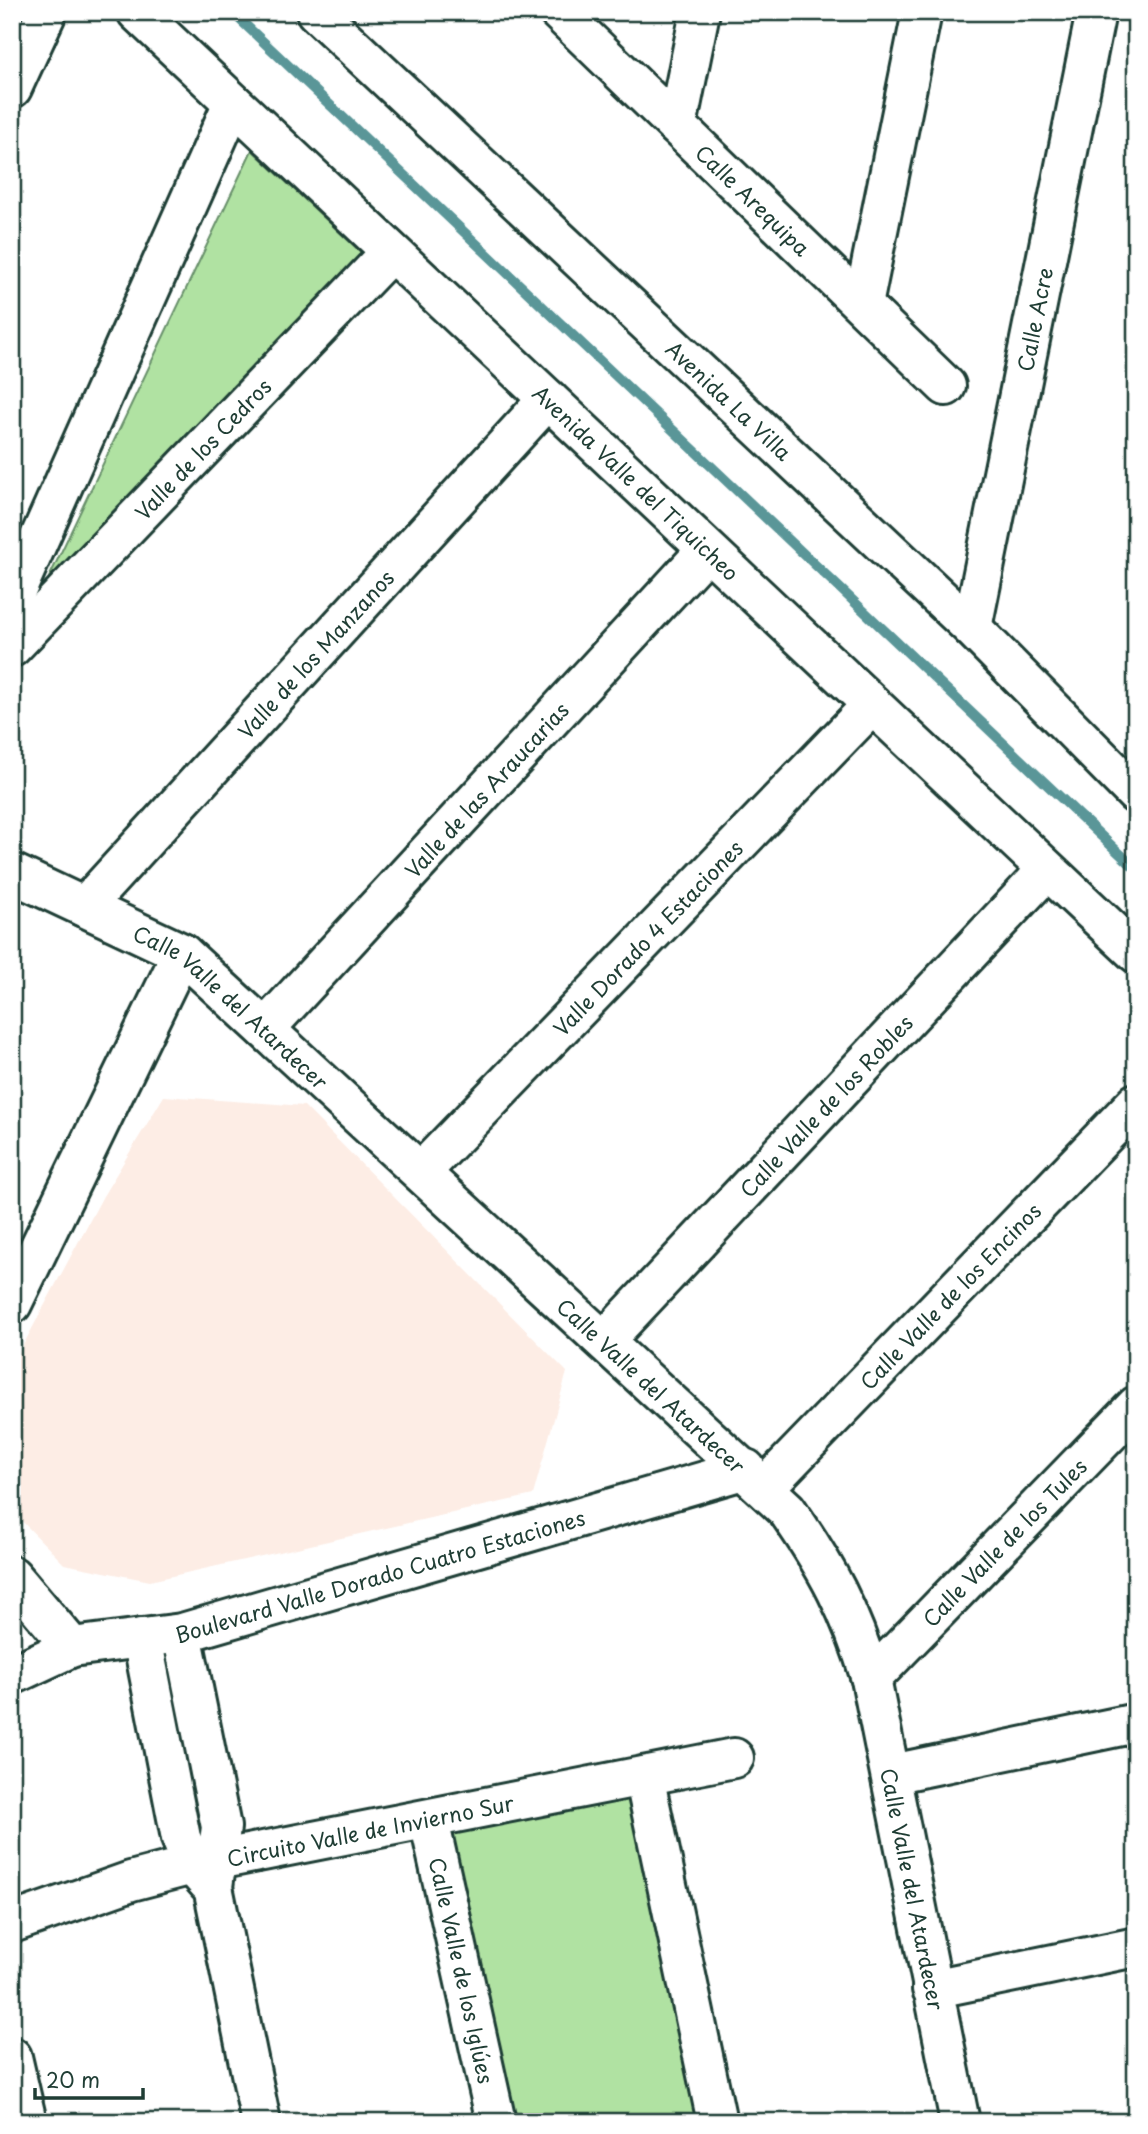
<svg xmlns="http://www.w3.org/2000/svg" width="1148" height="2134" font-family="'Playpen Sans',sans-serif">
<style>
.built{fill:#fdede5}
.green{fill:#b0e2a2;stroke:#68906b;stroke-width:2}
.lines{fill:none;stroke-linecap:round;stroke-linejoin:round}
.stream{stroke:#5a9698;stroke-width:10}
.street-casing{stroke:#1f3d34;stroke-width:44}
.secondary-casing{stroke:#1f3d34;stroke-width:44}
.street{stroke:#fff;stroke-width:38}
.secondary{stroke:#fff;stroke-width:38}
.labels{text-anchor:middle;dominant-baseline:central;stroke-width:5;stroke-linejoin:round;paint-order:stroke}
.street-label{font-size:21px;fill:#1f3d34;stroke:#fff}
</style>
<rect width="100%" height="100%" fill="#fff"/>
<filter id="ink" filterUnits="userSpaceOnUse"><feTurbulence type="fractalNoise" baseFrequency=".0143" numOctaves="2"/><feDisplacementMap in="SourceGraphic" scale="14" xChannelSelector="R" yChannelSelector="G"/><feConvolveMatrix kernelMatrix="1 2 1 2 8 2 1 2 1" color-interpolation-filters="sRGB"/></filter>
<g filter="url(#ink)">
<path class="built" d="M164,1096L304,1106L567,1372L533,1495L150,1581L64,1564L12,1511V1366L103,1196Z"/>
<g class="green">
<path d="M252,150L366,257L46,584Z"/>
<path d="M639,1779L712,2114L677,2122H496L430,1820Z"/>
</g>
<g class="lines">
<path class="stream" d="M232,12L1136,869"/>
<g class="street-casing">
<g id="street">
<path id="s1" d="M137,12L1136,953"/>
<path id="s2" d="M559,12L946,386"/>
<path d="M12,88L47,12"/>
<path d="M677,126L700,12"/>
<path d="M863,305L922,12"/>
<path d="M12,600L233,103"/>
<path id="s3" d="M972,628L1096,12"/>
<path id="s4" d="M12,647L391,252"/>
<path id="s5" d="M12,873L182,953L787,1510C828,1569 850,1610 871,1679L960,2122"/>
<path id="s6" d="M84,907L548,399"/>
<path id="s7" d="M265,1029L707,550"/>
<path id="s8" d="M421,1172L872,705"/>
<path d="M12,1304L182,953"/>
<path id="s9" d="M605,1340L1047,870"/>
<path id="s10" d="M765,1487L1136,1103"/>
<path id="s11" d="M12,1576L72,1647L182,1633L746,1469"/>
<path d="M182,1633L221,1827L213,1887L261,2122"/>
<path d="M142,1638L181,1838L192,1865L208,1883"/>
<path id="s12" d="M871,1679L1136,1406"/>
<path d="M892,1774L1136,1723"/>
<path d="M644,1776L717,2122"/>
<path id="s13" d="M429,1820L496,2122"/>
<path id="s14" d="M12,1923L131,1881L192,1865L734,1758"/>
<path d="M932,1989L1136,1947"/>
<path d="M12,2057L27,2122"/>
</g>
</g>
<g class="secondary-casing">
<g id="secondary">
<path id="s15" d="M316,12L972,628L1136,794"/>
<path d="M12,1675L72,1647"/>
</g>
</g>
<use href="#street" class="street"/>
<use href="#secondary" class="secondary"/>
</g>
</g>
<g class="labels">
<g class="street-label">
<text stroke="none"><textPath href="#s2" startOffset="270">Calle Arequipa</textPath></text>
<text stroke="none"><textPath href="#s3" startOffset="315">Calle Acre</textPath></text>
<text stroke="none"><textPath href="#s15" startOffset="567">Avenida La Villa</textPath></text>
<text stroke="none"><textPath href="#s4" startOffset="275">Valle de los Cedros</textPath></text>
<text stroke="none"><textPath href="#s1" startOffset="686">Avenida Valle del Tiquicheo</textPath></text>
<text stroke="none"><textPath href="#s6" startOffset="343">Valle de los Manzanos</textPath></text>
<text stroke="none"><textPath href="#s7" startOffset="326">Valle de las Araucarias</textPath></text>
<text stroke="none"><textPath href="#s8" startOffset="326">Valle Dorado 4 Estaciones</textPath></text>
<text stroke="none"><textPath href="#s5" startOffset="259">Calle Valle del Atardecer</textPath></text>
<text stroke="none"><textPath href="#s9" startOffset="322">Calle Valle de los Robles</textPath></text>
<text stroke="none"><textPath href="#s10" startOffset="266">Calle Valle de los Encinos</textPath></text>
<text stroke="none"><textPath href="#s5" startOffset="826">Calle Valle del Atardecer</textPath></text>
<text stroke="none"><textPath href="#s12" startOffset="191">Calle Valle de los Tules</textPath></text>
<text stroke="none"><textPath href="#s11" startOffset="410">Boulevard Valle Dorado Cuatro Estaciones</textPath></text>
<text stroke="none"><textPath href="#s14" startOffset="371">Circuito Valle de Invierno Sur</textPath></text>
<text stroke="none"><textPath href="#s5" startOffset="1414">Calle Valle del Atardecer</textPath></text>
<text stroke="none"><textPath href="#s13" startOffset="154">Calle Valle de los Iglúes</textPath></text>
</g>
</g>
<rect width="1148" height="2134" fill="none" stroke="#fff" stroke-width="42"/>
<rect x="21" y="21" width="1106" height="2092" fill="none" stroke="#1f3d34" stroke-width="2.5" filter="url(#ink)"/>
<path d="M35 2088v10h108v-10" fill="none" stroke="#1f3d34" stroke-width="3.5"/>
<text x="46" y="2088" font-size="21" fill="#1f3d34" stroke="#ffffff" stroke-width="5" paint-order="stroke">20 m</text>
</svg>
